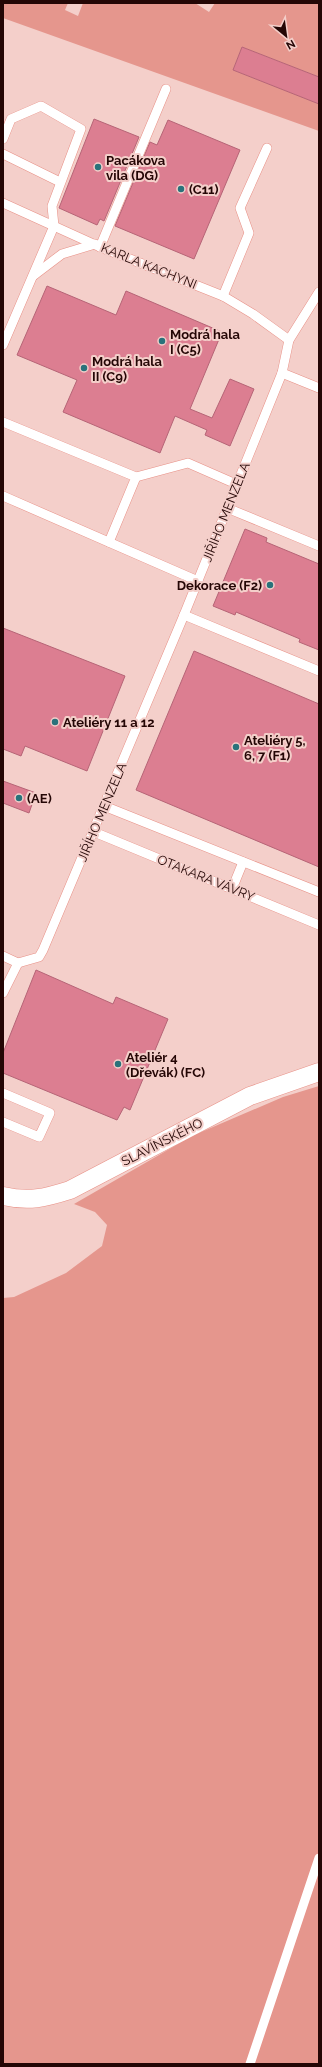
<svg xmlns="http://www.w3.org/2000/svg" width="322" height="2067" font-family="Raleway,sans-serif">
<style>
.green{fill:#e5968d}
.building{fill:#dc7e91;stroke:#b66476}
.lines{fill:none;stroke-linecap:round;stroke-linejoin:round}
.lane-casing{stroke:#e89187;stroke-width:10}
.street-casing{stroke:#e89187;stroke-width:19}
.lane{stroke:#fff;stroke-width:9}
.street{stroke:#fff;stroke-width:18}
.poi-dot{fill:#29727b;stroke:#f4cfca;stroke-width:1.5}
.labels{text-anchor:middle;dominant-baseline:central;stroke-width:4;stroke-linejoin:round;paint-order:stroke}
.poi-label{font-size:13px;font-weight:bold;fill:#240605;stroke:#f4cfca;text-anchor:start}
.street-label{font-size:13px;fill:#240605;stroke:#f4cfca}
</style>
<rect width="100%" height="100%" fill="#f4cfca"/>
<g class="green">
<path d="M3,3H68L65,10L78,16L83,3H195L209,12L215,3H319V77L242,47L233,70L317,103L319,98V131L3,18Z"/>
<path d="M319,1086V2064H3V1298L14,1297L66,1273L102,1246L107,1225L95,1212L74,1204L192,1136L283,1097Z"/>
</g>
<g class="building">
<path d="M242,47L319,77V104L233,70Z"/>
<path d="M94,119L139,137L104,221L100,219L97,225L59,208Z"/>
<path d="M168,120L240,150L194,259L115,226L150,142L157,145Z"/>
<path d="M47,286L116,315L126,291L222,332L190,409L212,418L230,379L254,389L230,446L205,435L207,430L175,416L160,453L63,412L77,380L17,355Z"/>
<path d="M245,529L267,538L266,542L319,564V650L299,642L300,639L236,612L235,615L213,606Z"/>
<path d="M3,628L125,676L87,771L25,746L21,756L3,749Z"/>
<path d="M194,651L319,704V867L136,790Z"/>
<path d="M3,781L36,793L29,813L3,803Z"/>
<path d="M36,970L113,1004L116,997L168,1019L130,1110L124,1107L117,1120L3,1073V1053Z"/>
</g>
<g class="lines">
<g class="lane-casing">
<g id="lane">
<path d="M3,139L11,119L41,106L81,129L52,206L54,226L3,345"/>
<path d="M3,154L60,182"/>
<path d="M3,203L100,247L223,296L253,314L289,340"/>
<path d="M100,247L166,89"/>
<path d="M33,276L62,254L95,244"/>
<path d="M223,296L249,233L240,208L267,148"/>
<path d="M282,373L319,388"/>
<path d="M3,422L136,477L109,542"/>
<path d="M136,477L188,463L236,484"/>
<path d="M3,496L198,581"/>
<path d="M227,508L319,546"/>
<path d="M184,615L319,671"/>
<path d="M104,806L319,892"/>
<path d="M94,832L319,925"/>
<path d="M232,889L243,862"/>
<path d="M3,956L18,963"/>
<path d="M18,963L39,957L43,950L184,615L282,373L289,340L319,292"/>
<path d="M3,993L18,963"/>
<path d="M3,1093L50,1113L39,1137L3,1122"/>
<path d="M250,2064L319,1858"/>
</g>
</g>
<g class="street-casing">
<path id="street" d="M3,1196C29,1202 45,1198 70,1190L250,1096L319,1072"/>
</g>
<use href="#lane" class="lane"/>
<use href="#street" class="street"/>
</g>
<g class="poi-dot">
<circle cx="98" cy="167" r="4"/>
<circle cx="181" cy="189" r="4"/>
<circle cx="162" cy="341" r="4"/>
<circle cx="84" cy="368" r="4"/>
<circle cx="270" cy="585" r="4"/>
<circle cx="55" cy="722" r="4"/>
<circle cx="236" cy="747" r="4"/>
<circle cx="19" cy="798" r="4"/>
<circle cx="118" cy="1064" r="4"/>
</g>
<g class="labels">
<g class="poi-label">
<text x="106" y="160">Pacákova<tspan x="106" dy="15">vila (DG)</tspan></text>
<text x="189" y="189">(C11)</text>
<text x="170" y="334">Modrá hala<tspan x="170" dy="15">I (C5)</tspan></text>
<text x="92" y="361">Modrá hala<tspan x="92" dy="15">II (C9)</tspan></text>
<text x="262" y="585" text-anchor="end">Dekorace (F2)</text>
<text x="63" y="722">Ateliéry 11 a 12</text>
<text x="244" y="740">Ateliéry 5,<tspan x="244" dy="15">6, 7 (F1)</tspan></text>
<text x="27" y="798">(AE)</text>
<text x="126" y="1057">Ateliér 4<tspan x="126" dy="15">(Dřevák) (FC)</tspan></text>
</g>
<g class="street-label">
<text transform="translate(149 266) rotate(22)">KARLA KACHYNI</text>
<text transform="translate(226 512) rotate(-68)">JIŘÍHO MENZELA</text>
<text transform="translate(102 812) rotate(-67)">JIŘÍHO MENZELA</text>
<text transform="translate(206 878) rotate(22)">OTAKARA VÁVRY</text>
<text transform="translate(162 1142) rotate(-27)">SLAVÍNSKÉHO</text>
</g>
</g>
<rect width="322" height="2067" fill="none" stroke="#240605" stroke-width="8"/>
<g transform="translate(286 36) rotate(151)" stroke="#f4cfca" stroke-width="3" paint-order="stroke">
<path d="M0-3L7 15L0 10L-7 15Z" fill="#240605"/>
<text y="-6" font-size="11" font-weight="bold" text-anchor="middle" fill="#240605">N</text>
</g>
</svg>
